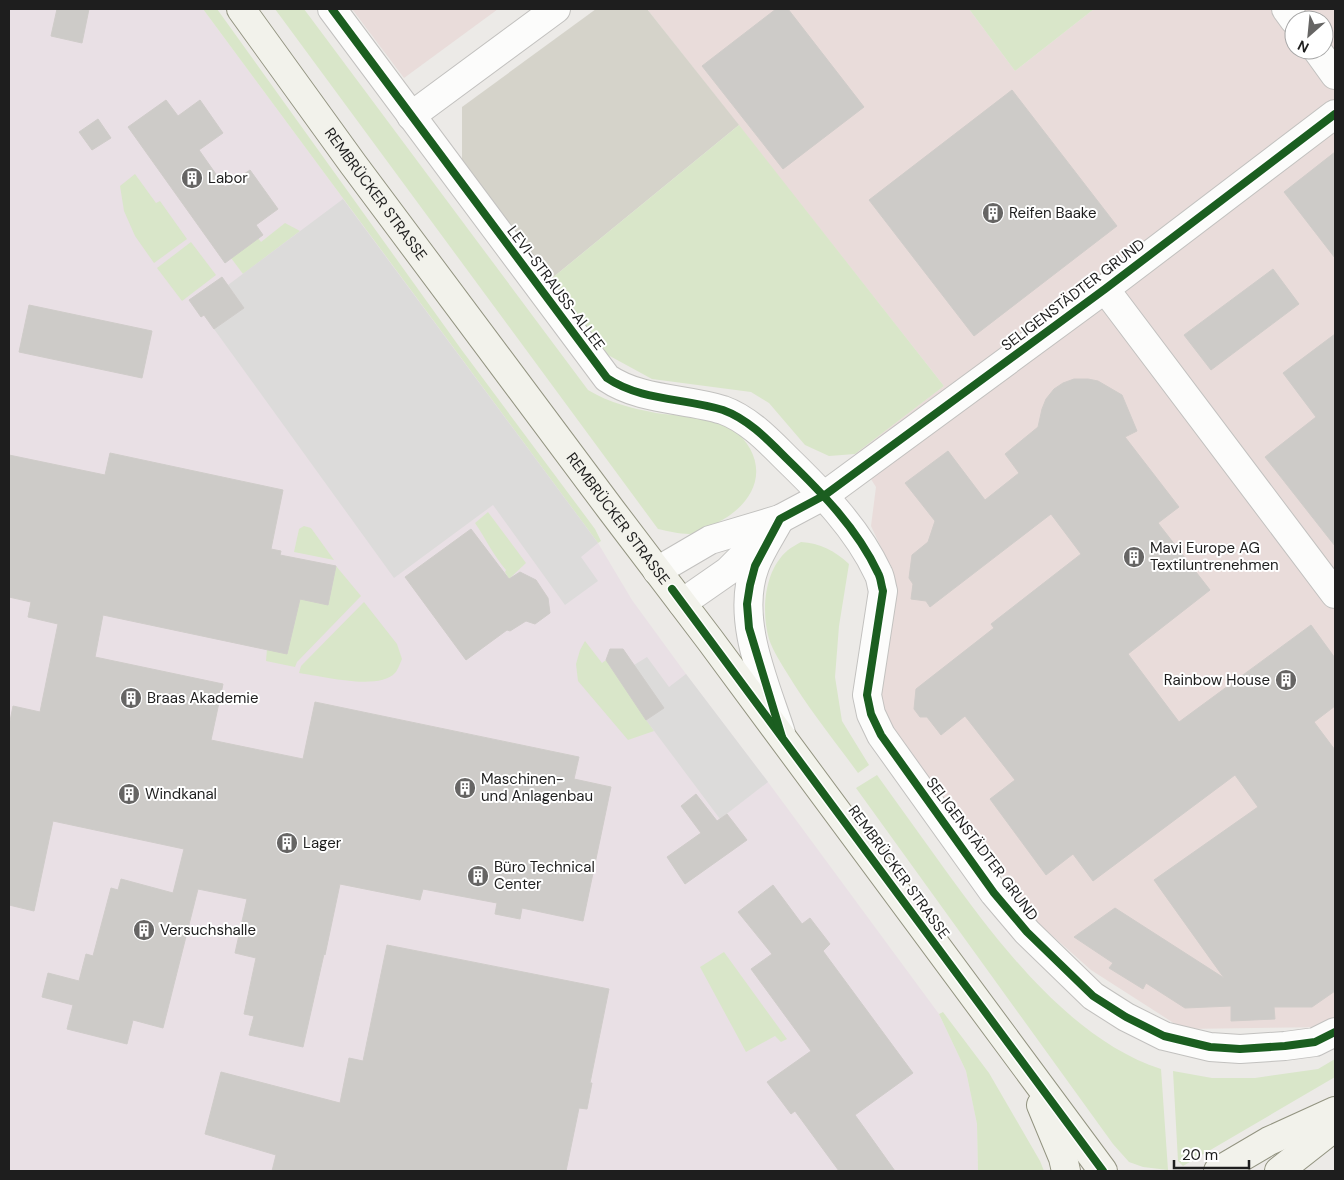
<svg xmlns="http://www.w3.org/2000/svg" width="1344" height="1180" font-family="'DM Sans',sans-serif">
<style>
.commercial{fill:#e9dcda;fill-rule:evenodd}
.industrial{fill:#e9e0e5}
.construction{fill:#d5d3ca}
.grass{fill:#d9e6c9}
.parking{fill:#dcdbda}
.building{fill:#cdcbc8;stroke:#cfccc9}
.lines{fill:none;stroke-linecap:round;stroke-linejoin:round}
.minor-casing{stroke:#c2c1bf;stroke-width:30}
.secondary-casing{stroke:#939481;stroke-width:30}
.minor{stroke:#fcfcfb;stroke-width:28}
.secondary{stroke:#f2f2eb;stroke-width:28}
.cycleway-casing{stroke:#fff;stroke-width:11}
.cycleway{stroke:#1b5e20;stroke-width:8}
.labels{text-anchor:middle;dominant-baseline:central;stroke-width:4;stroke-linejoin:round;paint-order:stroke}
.poi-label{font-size:15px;fill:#1e1e1e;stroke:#fff;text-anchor:start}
.street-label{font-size:15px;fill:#1e1e1e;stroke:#fff}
</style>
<rect width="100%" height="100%" fill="#eceae7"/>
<g class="commercial">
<path d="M352,9H498L404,78Z"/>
<path d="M647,9H969L1015,71L1094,9H1335V1025L1333,1027L1183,1029L1091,970L1037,922L890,725L879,695L894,595L893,573L871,526L876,487L855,454L944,386ZM1294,20H1324V50H1294Z"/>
</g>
<path class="industrial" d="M9,9H203L598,543L632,600L686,674L768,782L939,1014L966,1071L977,1124L978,1171H9Z"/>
<path class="construction" d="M596,9H647L739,125L551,279L462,162V107Z"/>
<g class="grass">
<path d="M203,9H217L461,349L595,529L601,541L598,543Z"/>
<path d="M275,9H304L588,390C610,403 631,408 656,413C674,416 718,417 731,427C772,460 760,501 717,523C709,527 698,534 689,534C679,534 668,531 658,529Z"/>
<path d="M969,9H1094L1015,71Z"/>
<path d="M739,125L944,386L855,454L829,456L805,445L769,403L751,392L652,379L608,355L551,279Z"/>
<path d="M135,174L156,203L160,201L187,239L154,263L135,236L124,211L120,186Z"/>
<path d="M285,223L300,231L243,274L231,258L258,238L261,242Z"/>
<path d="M191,242L216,275L182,301L157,268Z"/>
<path d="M488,512L526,563L509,579L505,572L506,570C493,555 486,539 475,523Z"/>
<path d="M304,526L311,528L334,560L294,552L299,529Z"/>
<path d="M801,542C820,543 835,551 849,564L839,626L835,677L842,721L869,765L858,773C834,740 808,708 787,673C781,663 773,651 769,639C761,611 764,570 788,550C792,547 797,544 801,542Z"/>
<path d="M336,566L361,596L297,662L295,667L266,661L267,649L287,653L300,599L328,604Z"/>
<path d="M364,602L397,644L402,659C400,663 398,670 395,673C379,691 321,676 299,673L301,666Z"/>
<path d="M585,641L602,663L606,660L654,731L628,740L578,681L576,664L580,650Z"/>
<path d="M877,775C900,807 923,839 946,871C999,944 1071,1040 1161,1069L1168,1170L1143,1167L1129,1162L1113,1144L856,788Z"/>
<path d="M724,952L787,1039L781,1042L775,1036L746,1052L700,967Z"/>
<path d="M943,1012L989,1073L1040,1161L1044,1171H978L977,1124L966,1071L939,1014Z"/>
<path d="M1335,1059V1077L1183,1166L1178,1161L1173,1071L1212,1078H1255L1318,1069Z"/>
</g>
<g class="parking">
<path d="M343,199L598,543L581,557L598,581L565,605L493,505L394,578L214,329L244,308L228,285Z"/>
<path d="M647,657L669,687L686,674L768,782L720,819L646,720L663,708L634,665Z"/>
</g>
<g class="building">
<path d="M57,9H89L82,43L51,36Z"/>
<path d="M776,9H788L864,107L783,169L702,66Z"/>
<path d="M1012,90L1117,226L974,336L869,200Z"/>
<path d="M166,100L178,116L200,100L223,133L199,150L225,187L250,170L278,209L256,225L263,235L225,263L128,127Z"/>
<path d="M98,119L111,138L92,150L79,132Z"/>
<path d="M1335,152V258L1284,192Z"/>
<path d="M1273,269L1299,304L1211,370L1184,335Z"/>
<path d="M222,277L244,308L214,329L204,315L201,317L189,300Z"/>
<path d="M29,305L152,331L142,378L19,352Z"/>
<path d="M1335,334V546L1265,457L1316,417L1283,373Z"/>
<path d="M1074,379H1088L1098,381L1122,395L1137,431L1125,437L1179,507L1158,523L1210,590L1128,654L1179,722L1311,625L1335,658V706L1314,722L1335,750V991L1312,1007H1274L1275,1019L1231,1021V1006L1185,1008L1146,983L1143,989L1109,968L1113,963L1074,937L1115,908L1224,978L1154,880L1258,807L1235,775L1093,881L1073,854L1046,875L990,799L1015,780L965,716L941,735L927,717H920L914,709L916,689L994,628L991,624L1081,554L1051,514L930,607L926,601L911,599L913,584L909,578L912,555L928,542L935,521L905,483L948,451L985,500L1019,473L1005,454L1038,427L1042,409L1046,399L1054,389L1063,383Z"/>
<path d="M110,453L283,490L271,549L281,551L280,555L336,566L328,605L300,599L287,654L103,615L95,657L223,684L211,740L303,759L315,702L579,757L574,779L611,787L583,921L522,908L520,919L495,914L497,903L423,889L420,900L340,884L325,955L324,954L303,1047L249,1035L254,1016L244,1014L256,958L235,953L247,899L198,889L163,1028L133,1020L127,1044L67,1029L73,1005L42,997L48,973L79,981L86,954L93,956L111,888L118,890L121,879L173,893L184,849L53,821L34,911L9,905V726L13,706L40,712L58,624L28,617L31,602L9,597V455L105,475Z"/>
<path d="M471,529L509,579L520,572L536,580L548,598L550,613L535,624L526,621L510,631L507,630L466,660L405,577Z"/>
<path d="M610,649H623L664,708L646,720L606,660Z"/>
<path d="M696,794L717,821L727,814L747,840L685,884L667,857L701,833L681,806Z"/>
<path d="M773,885L802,924L810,918L830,944L823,951L913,1073L855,1115L895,1171H839L795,1111L791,1114L767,1082L811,1051L751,969L772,954L738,912Z"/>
<path d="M387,945L609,989L590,1083H592L587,1109L579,1108L566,1171H272L276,1155L205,1134L221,1072L340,1103L349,1058L363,1061Z"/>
</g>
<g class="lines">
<g class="minor-casing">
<g id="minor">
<path d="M332,9L607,378C641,401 685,398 723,410C748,419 768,440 786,458C821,492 857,528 878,573C881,578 881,585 883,591L867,695L871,714L881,735L994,893L1027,932L1093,996L1126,1017L1164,1036L1210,1047L1240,1049L1285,1046L1315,1042L1335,1032"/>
<path d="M1286,9L1294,20"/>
<path d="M1317,50L1335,75"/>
<path d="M411,116L556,9"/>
<path d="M1105,289L1335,594"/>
<path d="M780,519C772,534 761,550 755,566C735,619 765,683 781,733"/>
<path d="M657,571L710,540L780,519L825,495L1105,289L1335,114"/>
<path d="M682,603L728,571L761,538"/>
</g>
</g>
<g class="secondary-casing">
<g id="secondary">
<path id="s1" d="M241,9L353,164L612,511L710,640L1103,1171"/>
<path d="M1041,1105L1063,1158L1066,1171"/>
<path d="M1218,1171L1269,1141L1335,1111"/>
<path d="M1279,1171L1335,1127"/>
</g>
</g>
<use href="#minor" class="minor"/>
<use href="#secondary" class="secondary"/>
<g class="cycleway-casing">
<g id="cycleway">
<path d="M332,9L607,378C641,401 685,398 723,410C748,419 768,440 786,458C821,492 857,528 878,573C881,578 881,585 883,591L867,695L871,714L881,735L994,893L1027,932L1093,996L1126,1017L1164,1036L1210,1047L1240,1049L1285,1046L1315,1042L1335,1032"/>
<path d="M672,589L1103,1171"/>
<path d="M782,737L749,628L747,604L750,585L755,566L780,519L825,495L1105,289L1335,114"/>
</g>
</g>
<use href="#cycleway" class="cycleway"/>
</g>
<defs>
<g id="building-disc" transform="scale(1.125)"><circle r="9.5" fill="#666564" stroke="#fff"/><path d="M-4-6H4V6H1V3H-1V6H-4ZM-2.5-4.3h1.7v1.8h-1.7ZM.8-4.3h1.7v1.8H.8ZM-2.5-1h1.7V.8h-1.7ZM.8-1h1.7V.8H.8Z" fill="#fff"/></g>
</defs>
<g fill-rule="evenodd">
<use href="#building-disc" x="192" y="178"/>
<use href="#building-disc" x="993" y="213"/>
<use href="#building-disc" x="1134" y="557"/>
<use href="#building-disc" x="1286" y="680"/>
<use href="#building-disc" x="131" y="698"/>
<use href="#building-disc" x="465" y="788"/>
<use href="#building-disc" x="129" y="794"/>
<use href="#building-disc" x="287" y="843"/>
<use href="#building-disc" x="478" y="876"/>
<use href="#building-disc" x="144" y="930"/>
</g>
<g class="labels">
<g class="poi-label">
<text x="208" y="178">Labor</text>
<text x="1009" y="213">Reifen Baake</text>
<text x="1150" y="548">Mavi Europe AG<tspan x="1150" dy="17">Textiluntrenehmen</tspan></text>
<text x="1270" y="680" text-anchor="end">Rainbow House</text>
<text x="147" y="698">Braas Akademie</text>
<text x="481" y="779">Maschinen-<tspan x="481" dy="17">und Anlagenbau</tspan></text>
<text x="145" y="794">Windkanal</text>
<text x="303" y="843">Lager</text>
<text x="494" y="867">Büro Technical<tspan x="494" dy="17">Center</tspan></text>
<text x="160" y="930">Versuchshalle</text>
</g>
<g class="street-label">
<text stroke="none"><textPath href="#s1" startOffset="229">REMBRÜCKER STRASSE</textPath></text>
<text transform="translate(556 288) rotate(53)">LEVI-STRAUSS-ALLEE</text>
<text transform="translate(1073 295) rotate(-37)">SELIGENSTÄDTER GRUND</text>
<text stroke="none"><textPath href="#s1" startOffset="634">REMBRÜCKER STRASSE</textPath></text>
<text transform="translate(982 849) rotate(53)">SELIGENSTÄDTER GRUND</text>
<text transform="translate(899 872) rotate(54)">REMBRÜCKER STRASSE</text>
</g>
</g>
<rect width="1344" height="1180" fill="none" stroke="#1e1e1e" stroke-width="20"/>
<g transform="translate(1309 35) rotate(207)"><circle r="24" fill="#ffffff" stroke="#a5a5a5"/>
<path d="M0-4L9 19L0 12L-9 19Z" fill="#666564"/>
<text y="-8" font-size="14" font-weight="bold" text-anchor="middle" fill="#1e1e1e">N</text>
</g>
<path d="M1174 1160v8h75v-8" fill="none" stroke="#1e1e1e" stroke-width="2.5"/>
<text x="1182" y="1160" font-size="15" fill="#1e1e1e" stroke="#ffffff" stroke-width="4" paint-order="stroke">20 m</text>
</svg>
